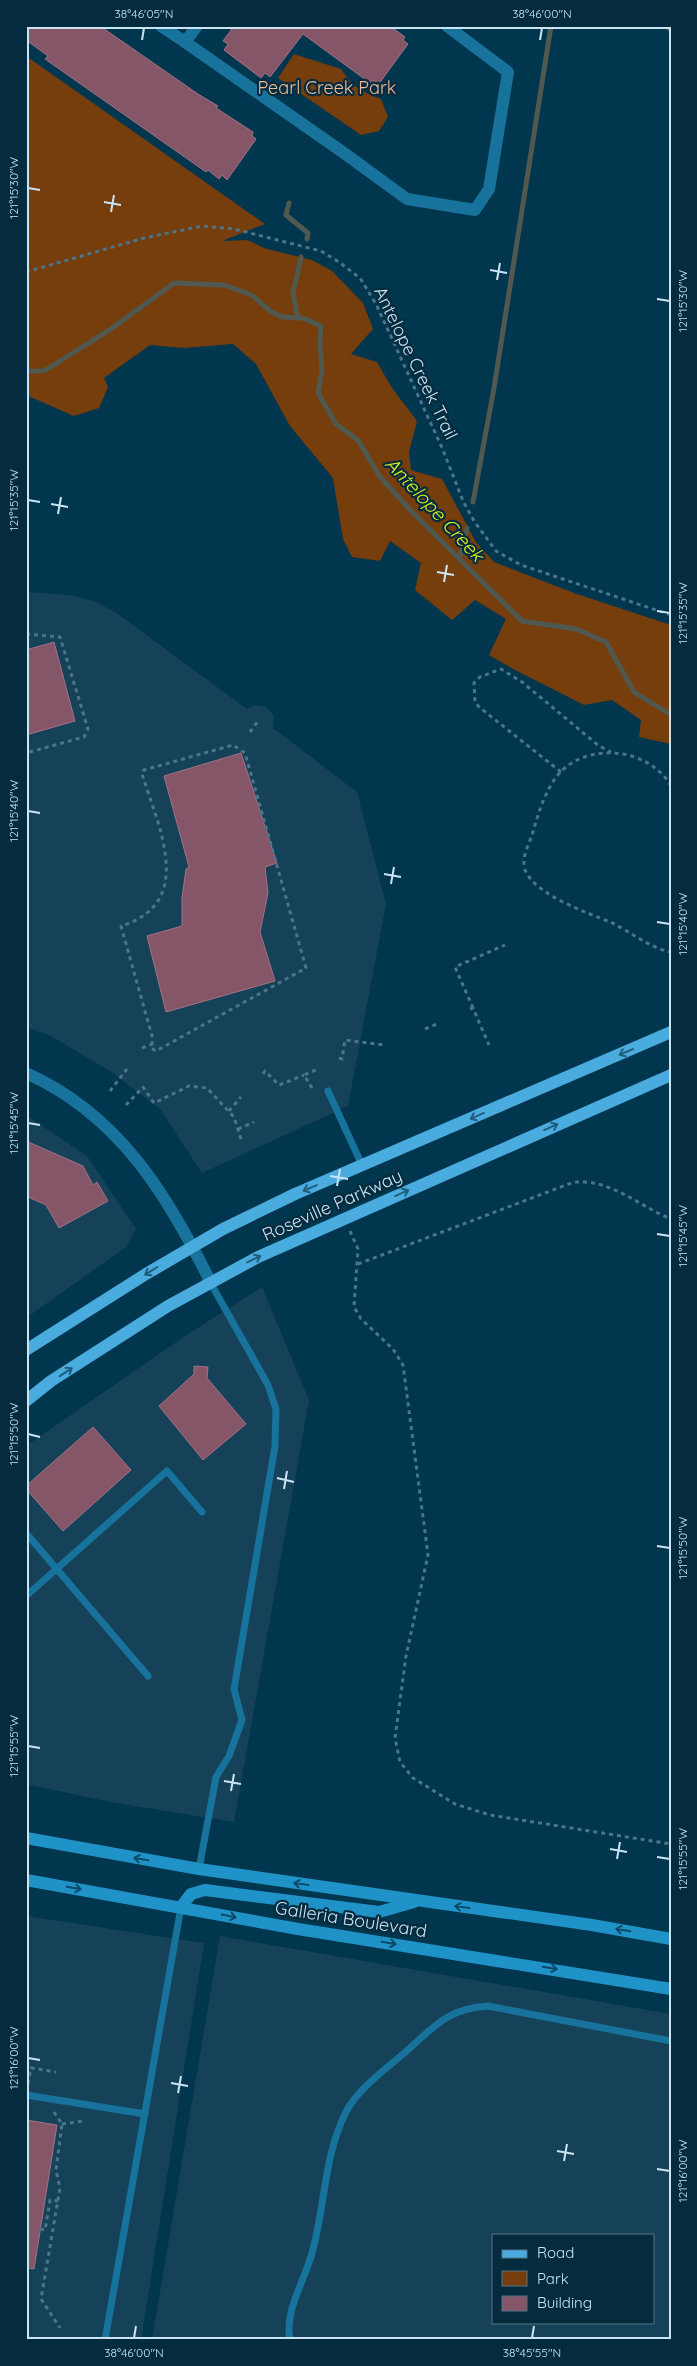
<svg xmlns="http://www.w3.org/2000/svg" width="697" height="2366" font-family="Quicksand,sans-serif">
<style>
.built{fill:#164259;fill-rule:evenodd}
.green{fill:#763d0d}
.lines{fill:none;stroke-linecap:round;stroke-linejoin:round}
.stream{stroke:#505950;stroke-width:5}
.building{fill:#855568;stroke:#a37184}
.path{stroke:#4a758b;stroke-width:3;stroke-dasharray:4 4;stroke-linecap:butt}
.service{stroke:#17729c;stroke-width:7}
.minor{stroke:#17729c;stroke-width:12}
.secondary{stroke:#1f93c8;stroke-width:12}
.primary{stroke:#4aabde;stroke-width:12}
.oneway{stroke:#205e7e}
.oneway2{stroke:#0c4a67}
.ticks{fill:none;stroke:#cbe4f4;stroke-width:2}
.labels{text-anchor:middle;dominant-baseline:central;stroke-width:4.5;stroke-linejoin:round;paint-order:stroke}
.park-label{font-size:18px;fill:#f2bb97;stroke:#042b3e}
.street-label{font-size:18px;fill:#cbe4f4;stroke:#042b3e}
.water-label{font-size:19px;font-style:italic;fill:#dbec1d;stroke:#042b3e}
.neatline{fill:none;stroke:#cbe4f4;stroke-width:2}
.ticks-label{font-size:12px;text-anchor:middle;fill:#cbe4f4}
</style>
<rect width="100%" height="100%" fill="#00364e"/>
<g class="built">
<path d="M26,592L69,595L94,601L115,612L247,709L255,705L266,707L274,716L273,728L357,792L386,904L348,1106L202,1173L160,1109L113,1073L51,1036L26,1027Z"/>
<path d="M26,1115L87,1156L136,1229L126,1247L26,1318Z"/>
<path d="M262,1287L309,1400L234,1822L110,1802L26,1784V1446L185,1336Z"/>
<path d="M26,1916L204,1943L141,2340H26Z"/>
<path d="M220,1936L671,2014V2340H152ZM493,2235H653V2322H493Z"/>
</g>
<g class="green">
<path d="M294,54L341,69L352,84L366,93L381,99L388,117L379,131L361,135L278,78Z"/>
<path d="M26,56L265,224L222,241L247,240L267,249L312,260L332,271L363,303L373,329L351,354L377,362L392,388L417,421L409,452L411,470L442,479L476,542L494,562L574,593L671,625V744L639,737L641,720L612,700L584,705L513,669L489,655L506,619L475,600L452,620L415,590L421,563L390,541L380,561L352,557L343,539L333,478L290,426L256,364L233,344L184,348L150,345L104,378L108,387L99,408L74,416L26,395Z"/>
</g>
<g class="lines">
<g class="stream">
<path d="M666,26L671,30"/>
<path d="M289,203L286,215L308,233L307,239"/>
<path d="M298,318L293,293L301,257"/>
<path d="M26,371H44L111,329L174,283L224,285L252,295L270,311L282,317L303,318L321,326L320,345L322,370L318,393L336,424L358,440L380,477L414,514L522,621L576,629L606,642L634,692L671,715"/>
<path d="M473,502L494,388L551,26"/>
<path d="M459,559L467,528"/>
</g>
</g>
<g class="building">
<path d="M26,26H100L198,94L218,106L216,108L253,132L252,136L256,139L227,180L222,175L219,179L208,170L206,172L45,59L48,56L26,40Z"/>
<path d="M234,26H390L405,37L403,40L408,44L378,85L372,80L370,83L303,34L270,77L265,73L261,78L224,50L228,44L223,41Z"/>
<path d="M54,642L75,721L26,735V650Z"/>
<path d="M241,753L277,863L265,867L268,893L260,932L275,981L166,1012L147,936L182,926V898L186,869L189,867L164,776Z"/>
<path d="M26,1141L83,1166L93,1185L97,1182L108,1201L59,1228L46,1205L26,1196Z"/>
<path d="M194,1366L208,1367L207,1378L246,1424L203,1460L159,1406L194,1374Z"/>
<path d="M93,1427L131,1470L63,1531L26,1489V1486Z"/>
<path d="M26,2120L57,2125L34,2269L26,2268Z"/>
</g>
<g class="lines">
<g class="path">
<path d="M26,272L144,238L202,226L234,229L321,251L339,262L360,278L376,304L443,450L463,501L474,521L496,551L521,565L671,615"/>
<path d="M26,634L60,637L88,729L84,737L26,753"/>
<path d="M250,732L258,721"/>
<path d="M561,772L479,707L475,702L474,683L480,677L501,669L522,682L599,746L611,752"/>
<path d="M671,786C649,747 585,741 557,776C544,793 538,815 532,835C528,846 520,861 526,872C538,896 586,912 610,922C630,931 649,948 671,952"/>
<path d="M473,1008L455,967L505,945"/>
<path d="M470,1009L473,1008L489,1045"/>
<path d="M425,1029L437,1024"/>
<path d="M142,1048L152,1044L151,1048L156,1051L306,968L245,753L233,745L144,770L142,774C158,826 197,903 121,926L152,1036V1044"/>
<path d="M339,1058L342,1059L345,1040L385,1045"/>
<path d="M263,1074L265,1071L279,1085L304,1075"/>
<path d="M312,1088L304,1075L318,1069"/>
<path d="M110,1091L127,1069"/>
<path d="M126,1105L143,1087L154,1103L189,1086L207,1088L234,1117L241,1139"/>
<path d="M229,1111L241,1097"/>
<path d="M238,1129L254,1122"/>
<path d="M350,1231L358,1249L354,1307L361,1319L393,1349L403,1365L428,1555L406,1656L395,1738L400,1762L413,1778L455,1804L490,1815L671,1844"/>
<path d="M358,1264L574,1182C582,1182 591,1182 598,1184C625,1191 646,1209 671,1219"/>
<path d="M28,2084L31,2068L56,2072"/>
<path d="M54,2112L62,2124L56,2170L60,2188L41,2299L60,2328"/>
<path d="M62,2124L84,2121"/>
<path d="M40,2229L45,2230L50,2200L58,2201"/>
</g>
<g class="service">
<path d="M328,1091L362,1165"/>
<path d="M26,1533L148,1676"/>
<path d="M26,1596L167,1471L202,1512"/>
<path d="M199,1869L216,1777L229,1756L242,1720L234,1689L275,1446L276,1409L268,1385L210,1282"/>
<path d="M26,2095L145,2114"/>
<path d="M105,2340L181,1907"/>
<path d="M290,2340C284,2311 305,2280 312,2253C325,2207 324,2155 346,2112C359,2087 389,2067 410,2048C436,2024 451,2008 488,2006L671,2041"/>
</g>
<g class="minor">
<path d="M161,26L185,42L197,26"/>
<path d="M185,42L344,153L407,199L475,210L489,189L508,72L447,26"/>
<path d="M26,1073C118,1114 167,1194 210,1281"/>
</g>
<g class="secondary">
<path d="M26,1838L199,1869L592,1925L671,1939"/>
<path d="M26,1880L298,1929L671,1989"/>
<path d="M181,1907L191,1894L205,1890L379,1912L414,1902"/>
</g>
<g class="primary">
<path d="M26,1350L146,1274L223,1229L295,1194L671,1032"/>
<path d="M26,1401L51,1381L168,1306L258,1257L671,1075"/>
</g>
</g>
<defs><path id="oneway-shaft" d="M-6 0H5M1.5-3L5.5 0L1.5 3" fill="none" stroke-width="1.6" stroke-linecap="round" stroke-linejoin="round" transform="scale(1.25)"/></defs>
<g class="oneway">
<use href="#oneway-shaft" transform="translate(626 1052) rotate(157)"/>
<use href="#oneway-shaft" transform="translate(477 1116) rotate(156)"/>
<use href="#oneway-shaft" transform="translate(551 1127) rotate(-24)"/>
<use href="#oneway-shaft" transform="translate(310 1188) rotate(157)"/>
<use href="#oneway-shaft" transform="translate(402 1193) rotate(-24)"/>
<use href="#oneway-shaft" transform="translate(254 1259) rotate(-26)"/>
<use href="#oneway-shaft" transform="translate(151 1271) rotate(148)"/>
<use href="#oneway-shaft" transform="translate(66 1372) rotate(-33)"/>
</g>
<g class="oneway2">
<use href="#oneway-shaft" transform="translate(141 1859) rotate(-171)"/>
<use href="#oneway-shaft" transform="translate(301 1884) rotate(-172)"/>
<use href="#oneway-shaft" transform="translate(74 1888) rotate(10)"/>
<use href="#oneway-shaft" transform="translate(462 1907) rotate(-172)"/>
<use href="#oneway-shaft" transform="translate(229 1916) rotate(11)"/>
<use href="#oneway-shaft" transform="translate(623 1930) rotate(-170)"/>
<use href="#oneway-shaft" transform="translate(389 1943) rotate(9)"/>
<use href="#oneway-shaft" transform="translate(550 1968) rotate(9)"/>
</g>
<path class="ticks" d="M142,40L144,28M540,40L542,28M28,188L40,190M104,202L121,205M111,212L114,195M490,270L507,273M497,280L500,263M657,299L670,301M28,500L40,502M51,504L68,507M58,514L61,497M437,572L454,575M444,582L447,565M657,611L670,613M28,811L40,813M384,874L401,877M391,884L394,867M657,922L670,924M28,1123L40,1125M330,1176L348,1179M337,1186L340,1169M657,1234L670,1236M28,1434L40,1437M277,1478L294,1482M284,1489L287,1471M657,1546L670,1548M28,1746L40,1748M224,1781L241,1784M231,1791L234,1774M610,1849L627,1852M657,1857L670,1859M617,1859L620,1842M28,2058L40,2060M171,2083L188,2086M178,2093L181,2076M557,2151L574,2154M564,2161L567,2144M657,2169L670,2171M134,2338L136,2326M532,2338L534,2326"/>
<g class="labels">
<g class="park-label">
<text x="327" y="87">Pearl Creek Park</text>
</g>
<g class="street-label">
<text transform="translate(416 363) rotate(64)">Antelope Creek Trail</text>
<text transform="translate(332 1205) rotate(-24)">Roseville Parkway</text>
<text transform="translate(351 1919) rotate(9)">Galleria Boulevard</text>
</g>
<g class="water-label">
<text transform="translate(435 509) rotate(47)">Antelope Creek</text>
</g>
</g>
<rect width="697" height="2366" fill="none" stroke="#042b3e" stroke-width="55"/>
<rect x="492" y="2234" width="162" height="90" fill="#042b3e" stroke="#547587"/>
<rect x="502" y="2250" width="25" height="8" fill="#4aabde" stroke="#547587"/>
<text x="537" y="2258" font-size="15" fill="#cbe4f4">Road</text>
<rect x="502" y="2271" width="25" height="15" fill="#763d0d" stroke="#547587"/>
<text x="537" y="2284" font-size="15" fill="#cbe4f4">Park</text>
<rect x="502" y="2296" width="25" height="15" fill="#855568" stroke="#547587"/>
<text x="537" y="2308" font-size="15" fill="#cbe4f4">Building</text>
<rect x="28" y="28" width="642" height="2310" class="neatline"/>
<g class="ticks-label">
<text x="144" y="18">38°46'05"N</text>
<text x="542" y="18">38°46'00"N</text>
<text transform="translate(14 188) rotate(-90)" y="4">121°15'30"W</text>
<text transform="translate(683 301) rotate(-90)" y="4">121°15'30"W</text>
<text transform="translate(14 500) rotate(-90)" y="4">121°15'35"W</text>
<text transform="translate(683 613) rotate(-90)" y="4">121°15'35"W</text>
<text transform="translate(14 811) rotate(-90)" y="4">121°15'40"W</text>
<text transform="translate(683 924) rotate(-90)" y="4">121°15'40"W</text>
<text transform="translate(14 1123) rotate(-90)" y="4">121°15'45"W</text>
<text transform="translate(683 1236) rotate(-90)" y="4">121°15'45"W</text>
<text transform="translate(14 1434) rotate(-90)" y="4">121°15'50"W</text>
<text transform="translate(683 1548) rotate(-90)" y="4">121°15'50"W</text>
<text transform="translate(14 1746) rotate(-90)" y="4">121°15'55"W</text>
<text transform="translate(683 1859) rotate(-90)" y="4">121°15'55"W</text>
<text transform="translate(14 2058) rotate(-90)" y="4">121°16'00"W</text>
<text transform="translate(683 2171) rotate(-90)" y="4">121°16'00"W</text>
<text x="134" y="2357">38°46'00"N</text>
<text x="532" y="2357">38°45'55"N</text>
</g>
</svg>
